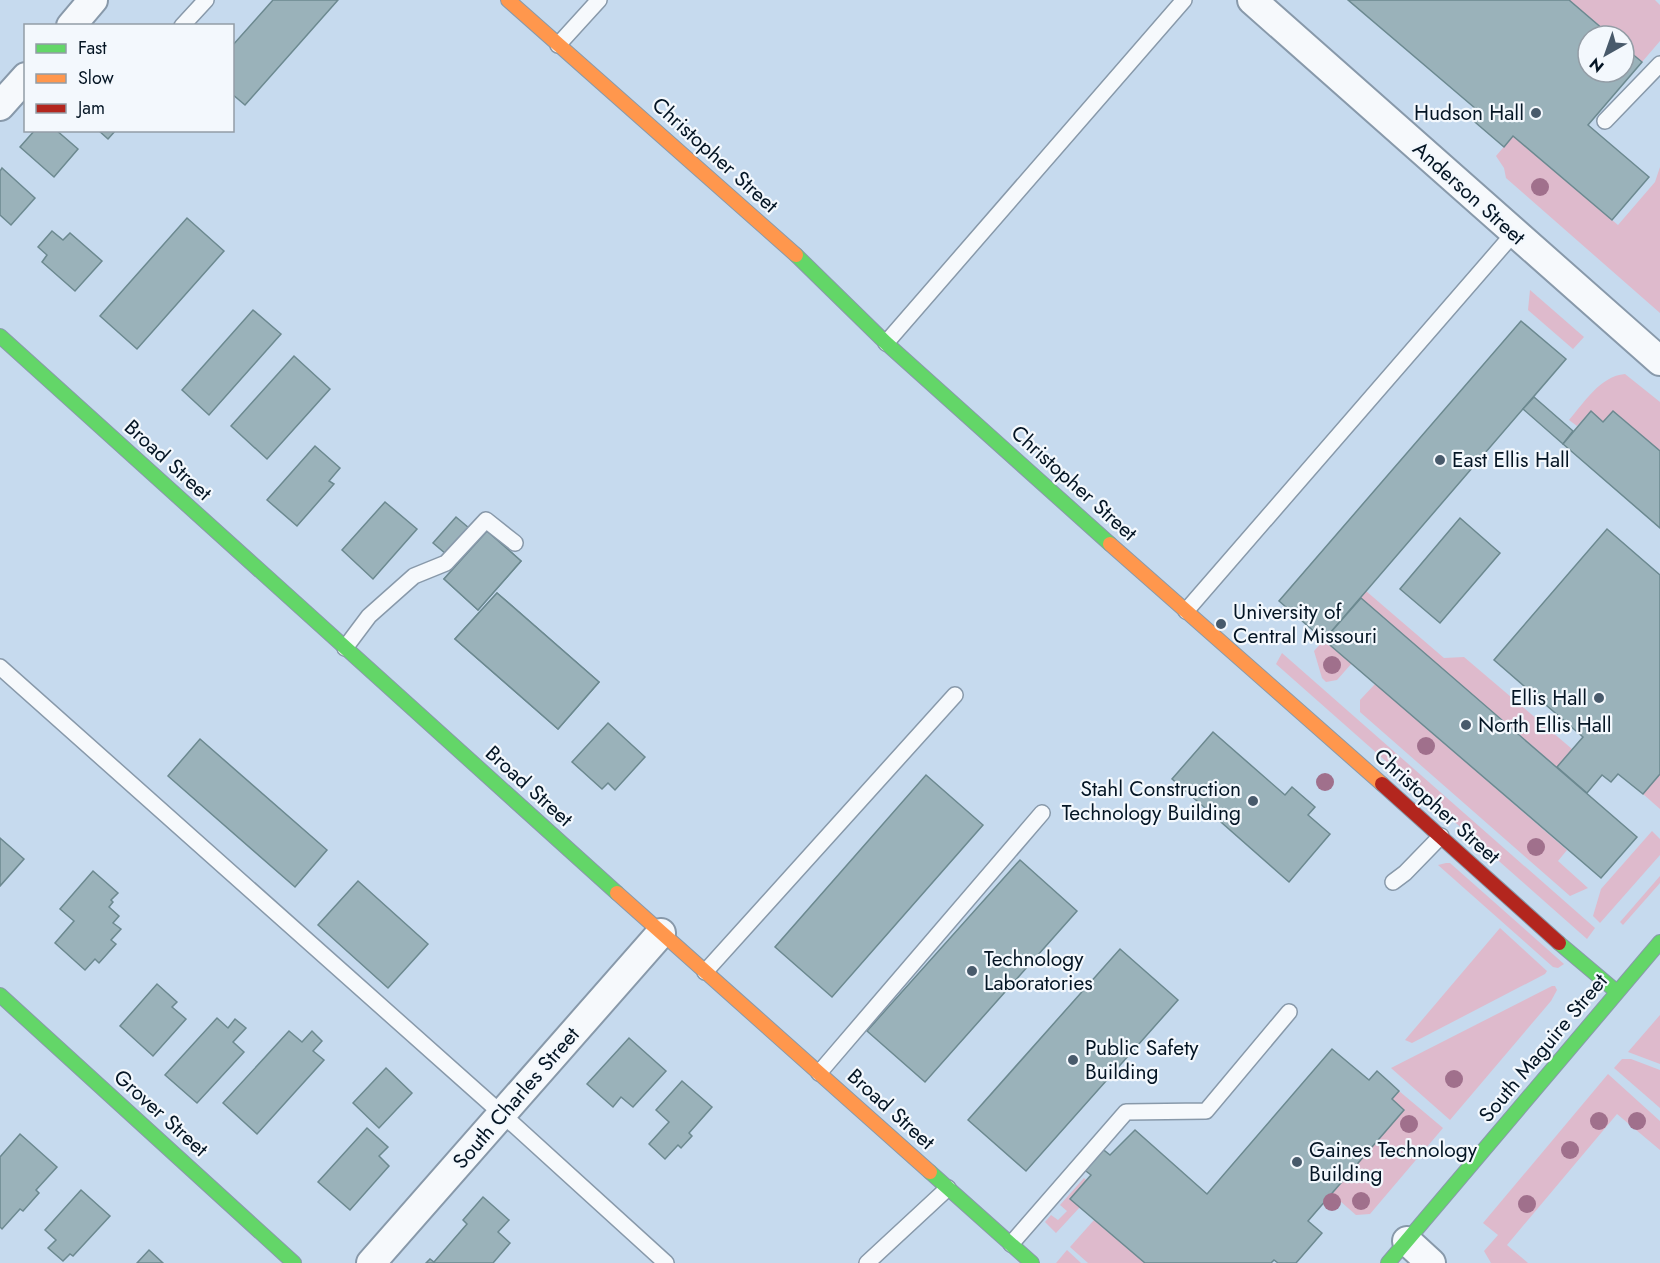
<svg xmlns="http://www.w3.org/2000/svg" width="1660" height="1263" font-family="Jost,sans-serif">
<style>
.green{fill:#debacc}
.building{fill:#9ab2ba;stroke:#6c8990;stroke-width:1.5}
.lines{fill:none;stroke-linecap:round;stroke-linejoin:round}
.lane-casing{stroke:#89a;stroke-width:18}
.street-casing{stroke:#89a;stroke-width:32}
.fast-casing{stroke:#89a;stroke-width:16}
.slow-casing{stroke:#89a;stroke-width:16}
.jam-casing{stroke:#89a;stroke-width:16}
.lane{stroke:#f6f9fc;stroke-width:15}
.street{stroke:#f6f9fc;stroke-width:28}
.fast{stroke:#63d668;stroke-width:14}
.slow{stroke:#ff974d;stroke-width:14}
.jam{stroke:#b3261e;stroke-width:14}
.tree{fill:#a0708c}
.poi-dot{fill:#485a6b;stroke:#f3f8fd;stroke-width:2}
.labels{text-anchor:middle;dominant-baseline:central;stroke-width:4.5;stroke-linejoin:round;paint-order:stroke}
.poi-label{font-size:21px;fill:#041524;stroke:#f3f8fd;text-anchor:start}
.street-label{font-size:21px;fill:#041524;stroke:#f3f8fd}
</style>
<rect width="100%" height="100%" fill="#c6daee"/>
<g class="green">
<path d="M1569,0H1655L1660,5V41L1642,62L1624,47V36H1611Z"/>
<path d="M1513,136L1618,225L1655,182L1660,167V313L1506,178L1504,168L1496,156Z"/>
<path d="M1530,290L1584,337L1573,349L1528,310Z"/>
<path d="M1625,374L1660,402V451L1613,411L1603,422L1591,411L1577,426L1569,420C1584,403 1600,376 1625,374Z"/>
<path d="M1366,591L1444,658L1464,657L1572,749L1557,767L1361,598Z"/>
<path d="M1324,640L1352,663L1337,680L1326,682L1322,678L1314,651Z"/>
<path d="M1282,653L1595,928L1587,939L1276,664Z"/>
<path d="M1375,684L1567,850L1558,861L1588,888L1570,896L1360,712V700Z"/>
<path d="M1660,774V809L1643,794Z"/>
<path d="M1652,831L1660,839V855L1600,923L1593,916L1601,889Z"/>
<path d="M1446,863H1450L1564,964L1558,968L1553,967L1438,865Z"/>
<path d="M1660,876V883L1623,925L1620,922Z"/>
<path d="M1500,928L1547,971L1545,974L1412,1043L1405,1040Z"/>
<path d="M1552,986H1555L1557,990L1551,1001L1450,1120L1391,1068Z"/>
<path d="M1660,1015V1064L1628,1052Z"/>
<path d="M1622,1059H1631L1660,1070V1108L1614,1068Z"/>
<path d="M1608,1074L1660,1121V1150L1617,1114L1507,1245L1528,1263H1491L1484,1251L1498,1235L1483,1223Z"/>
<path d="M1399,1091L1443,1128L1370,1214L1356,1215L1332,1194L1403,1110L1392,1099Z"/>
<path d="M1084,1178L1086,1180L1070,1199L1080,1207L1056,1233L1045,1222L1051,1215L1058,1220L1067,1211L1060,1205Z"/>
<path d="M1094,1220L1145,1263H1088L1070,1247Z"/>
<path d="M1067,1250L1081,1263H1056Z"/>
</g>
<g class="building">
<path d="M273,0H338L245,105L232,94V46Z"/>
<path d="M1348,0H1569L1611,36H1588V72H1624V47L1642,62L1588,125L1649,177L1612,220L1513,136L1504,147L1469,117L1476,109Z"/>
<path d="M35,130H56L78,149L54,177L20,147Z"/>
<path d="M98,130H116L108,139Z"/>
<path d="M2,168L35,198L11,225L0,215V171Z"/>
<path d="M187,218L224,251L137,349L100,316Z"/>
<path d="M52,231L63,240L70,233L102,261L75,291L42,262L47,255L38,247Z"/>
<path d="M253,310L281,334L209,415L182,390Z"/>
<path d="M1521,321L1566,359L1324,640L1279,601Z"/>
<path d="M294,356L330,389L267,459L231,426Z"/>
<path d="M1534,397L1573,431L1563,444L1523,409Z"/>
<path d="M1591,411L1603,422L1613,411L1660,451V528L1563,444Z"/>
<path d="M315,446L340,468L329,481L334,484L297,526L267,500Z"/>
<path d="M385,502L417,529L373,579L342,550Z"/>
<path d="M456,517L469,528L446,554L433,543Z"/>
<path d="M1460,518L1500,553L1440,623L1400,589Z"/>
<path d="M1607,529L1660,575V774L1643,794L1618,774L1611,782L1602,775L1587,793L1557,767L1583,737L1494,660Z"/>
<path d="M487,531L521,561L478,610L444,579Z"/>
<path d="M487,531L521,561L478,610L444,579Z"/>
<path d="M497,593L599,682L558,729L455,639Z"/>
<path d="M497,593L599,682L558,729L455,639Z"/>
<path d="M1361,598L1637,837L1601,878L1324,640Z"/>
<path d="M608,723L645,757L615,790L608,783L602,789L572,762Z"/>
<path d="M1213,732L1285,795L1292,787L1315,807L1308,815L1330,834L1289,882L1172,779Z"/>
<path d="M200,739L327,850L295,887L168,776Z"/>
<path d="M926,775L983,825L832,997L775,947Z"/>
<path d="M0,838L24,859L0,886Z"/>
<path d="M1020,860L1077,911L925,1082L867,1031Z"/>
<path d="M93,871L118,893L111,900L113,902L109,907L119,916L113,923L121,929L111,940L116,944L99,963L95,959L85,970L55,943L74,921L60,909Z"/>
<path d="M358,881L428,944L388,988L318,925Z"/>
<path d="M1120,949L1178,1000L1026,1171L968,1120Z"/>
<path d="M157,984L177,1002L172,1007L186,1019L153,1056L120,1026Z"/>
<path d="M217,1018L228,1028L235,1019L246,1028L233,1042L244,1052L197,1103L165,1075Z"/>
<path d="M289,1031L302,1042L312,1031L322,1041L313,1051L324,1060L257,1134L223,1103Z"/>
<path d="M629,1038L666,1071L633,1107L621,1097L613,1107L587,1084Z"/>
<path d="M1332,1049L1369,1080L1377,1071L1387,1080L1399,1091L1392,1099L1404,1110L1308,1221L1322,1233L1296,1263H1278L1274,1260L1271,1263H1145L1070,1199L1091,1175L1082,1168L1100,1147L1110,1155L1135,1130L1207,1194Z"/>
<path d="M386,1068L412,1093L379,1128L353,1103Z"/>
<path d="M682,1081L712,1107L689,1133L692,1136L681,1148L678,1145L665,1159L649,1144L669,1122L656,1110Z"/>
<path d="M367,1128L388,1147L379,1156L389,1166L350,1210L318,1182Z"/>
<path d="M20,1134L57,1167L36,1190L39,1193L23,1211L20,1209L2,1229L0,1227V1157Z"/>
<path d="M81,1190L110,1216L73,1256L70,1254L63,1261L48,1248L56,1240L45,1230Z"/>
<path d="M483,1197L509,1220L498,1232L510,1243L493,1263H426L430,1259L434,1262L467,1224L463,1220Z"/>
<path d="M149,1250L163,1263H137Z"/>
</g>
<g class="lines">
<g class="lane-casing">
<g id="lane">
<path d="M182,26L206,0"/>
<path d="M558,45L599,0"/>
<path d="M1605,121L1660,64"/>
<path d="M886,343L1184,0"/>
<path d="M1186,611L1514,233"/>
<path d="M345,648L369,616L414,576L446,563L486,520L515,543"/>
<path d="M0,667L502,1114L666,1263"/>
<path d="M1393,882L1405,873L1441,836"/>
<path d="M705,972L955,695"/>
<path d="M819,1073L1042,813"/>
<path d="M1011,1244L1126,1112L1206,1111L1289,1012"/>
<path d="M867,1263L948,1188"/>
</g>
</g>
<g class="street-casing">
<g id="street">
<path d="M1252,0L1660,361"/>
<path d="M71,26L93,0"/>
<path d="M0,106L26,77"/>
<path d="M1407,1241L1431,1263"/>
<path d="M371,1263L661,933"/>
</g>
</g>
<g class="fast-casing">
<g id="fast">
<path d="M796,255L886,343L1110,544"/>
<path d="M0,336L617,893"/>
<path d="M1559,943L1617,992"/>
<path d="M0,995L294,1263"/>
<path d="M930,1172L1032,1263"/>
<path d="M1388,1263L1660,942"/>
</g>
</g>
<g class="slow-casing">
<g id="slow">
<path d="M508,0L796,255"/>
<path d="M1110,544L1382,784"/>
<path d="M617,893L930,1172"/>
</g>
</g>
<g class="jam-casing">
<path id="jam" d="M1382,784L1559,943"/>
</g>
<use href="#lane" class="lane"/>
<use href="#street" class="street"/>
<use href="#fast" class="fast"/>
<use href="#slow" class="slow"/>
<use href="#jam" class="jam"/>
</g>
<g class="tree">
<circle cx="1540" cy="187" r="9"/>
<circle cx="1332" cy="665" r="9"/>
<circle cx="1426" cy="746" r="9"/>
<circle cx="1325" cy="782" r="9"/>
<circle cx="1536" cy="847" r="9"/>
<circle cx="1454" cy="1079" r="9"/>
<circle cx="1599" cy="1121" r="9"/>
<circle cx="1637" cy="1121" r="9"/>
<circle cx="1409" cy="1124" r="9"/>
<circle cx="1570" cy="1150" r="9"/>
<circle cx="1361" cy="1201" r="9"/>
<circle cx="1332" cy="1202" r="9"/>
<circle cx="1527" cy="1204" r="9"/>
</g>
<g class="poi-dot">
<circle cx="1536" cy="113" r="6"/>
<circle cx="1440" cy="460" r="6"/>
<circle cx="1221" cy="624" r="6"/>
<circle cx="1599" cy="698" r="6"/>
<circle cx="1466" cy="725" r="6"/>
<circle cx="1253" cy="801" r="6"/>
<circle cx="972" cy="971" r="6"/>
<circle cx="1073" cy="1060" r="6"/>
<circle cx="1297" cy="1162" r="6"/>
</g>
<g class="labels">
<g class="poi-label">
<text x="1524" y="113" text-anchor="end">Hudson Hall</text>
<text x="1452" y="460">East Ellis Hall</text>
<text x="1233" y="612">University of<tspan x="1233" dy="24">Central Missouri</tspan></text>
<text x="1587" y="698" text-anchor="end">Ellis Hall</text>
<text x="1478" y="725">North Ellis Hall</text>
<text x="1241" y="789" text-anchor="end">Stahl Construction<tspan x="1241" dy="24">Technology Building</tspan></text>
<text x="984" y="959">Technology<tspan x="984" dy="24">Laboratories</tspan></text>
<text x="1085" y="1048">Public Safety<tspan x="1085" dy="24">Building</tspan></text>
<text x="1309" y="1150">Gaines Technology<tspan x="1309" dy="24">Building</tspan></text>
</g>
<g class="street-label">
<text transform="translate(715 155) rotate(42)">Christopher Street</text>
<text transform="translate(1469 193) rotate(42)">Anderson Street</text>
<text transform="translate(168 460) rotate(42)">Broad Street</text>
<text transform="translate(1074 483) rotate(42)">Christopher Street</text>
<text transform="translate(529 786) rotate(42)">Broad Street</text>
<text transform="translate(1437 806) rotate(42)">Christopher Street</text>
<text transform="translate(1543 1048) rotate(-50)">South Maguire Street</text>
<text transform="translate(516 1098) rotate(-49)">South Charles Street</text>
<text transform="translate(891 1109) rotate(42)">Broad Street</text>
<text transform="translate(161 1113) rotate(42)">Grover Street</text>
</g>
</g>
<rect x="24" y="24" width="210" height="108" fill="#f3f8fd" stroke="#939da6" stroke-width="1.5"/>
<rect x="36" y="44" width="30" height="9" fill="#63d668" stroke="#939da6" stroke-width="1.5"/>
<text x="78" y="54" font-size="18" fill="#041524">Fast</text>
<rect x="36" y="74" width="30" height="9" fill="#ff974d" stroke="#939da6" stroke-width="1.5"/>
<text x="78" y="84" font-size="18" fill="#041524">Slow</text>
<rect x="36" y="104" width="30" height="9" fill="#b3261e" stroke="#939da6" stroke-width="1.5"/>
<text x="78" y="114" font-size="18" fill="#041524">Jam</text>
<g transform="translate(1606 54) rotate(220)"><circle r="28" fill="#f3f8fd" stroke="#939da6" stroke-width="1.5"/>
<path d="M0-4.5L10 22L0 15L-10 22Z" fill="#485a6b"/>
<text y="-9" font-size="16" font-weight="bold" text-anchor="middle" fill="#041524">N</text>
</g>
</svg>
